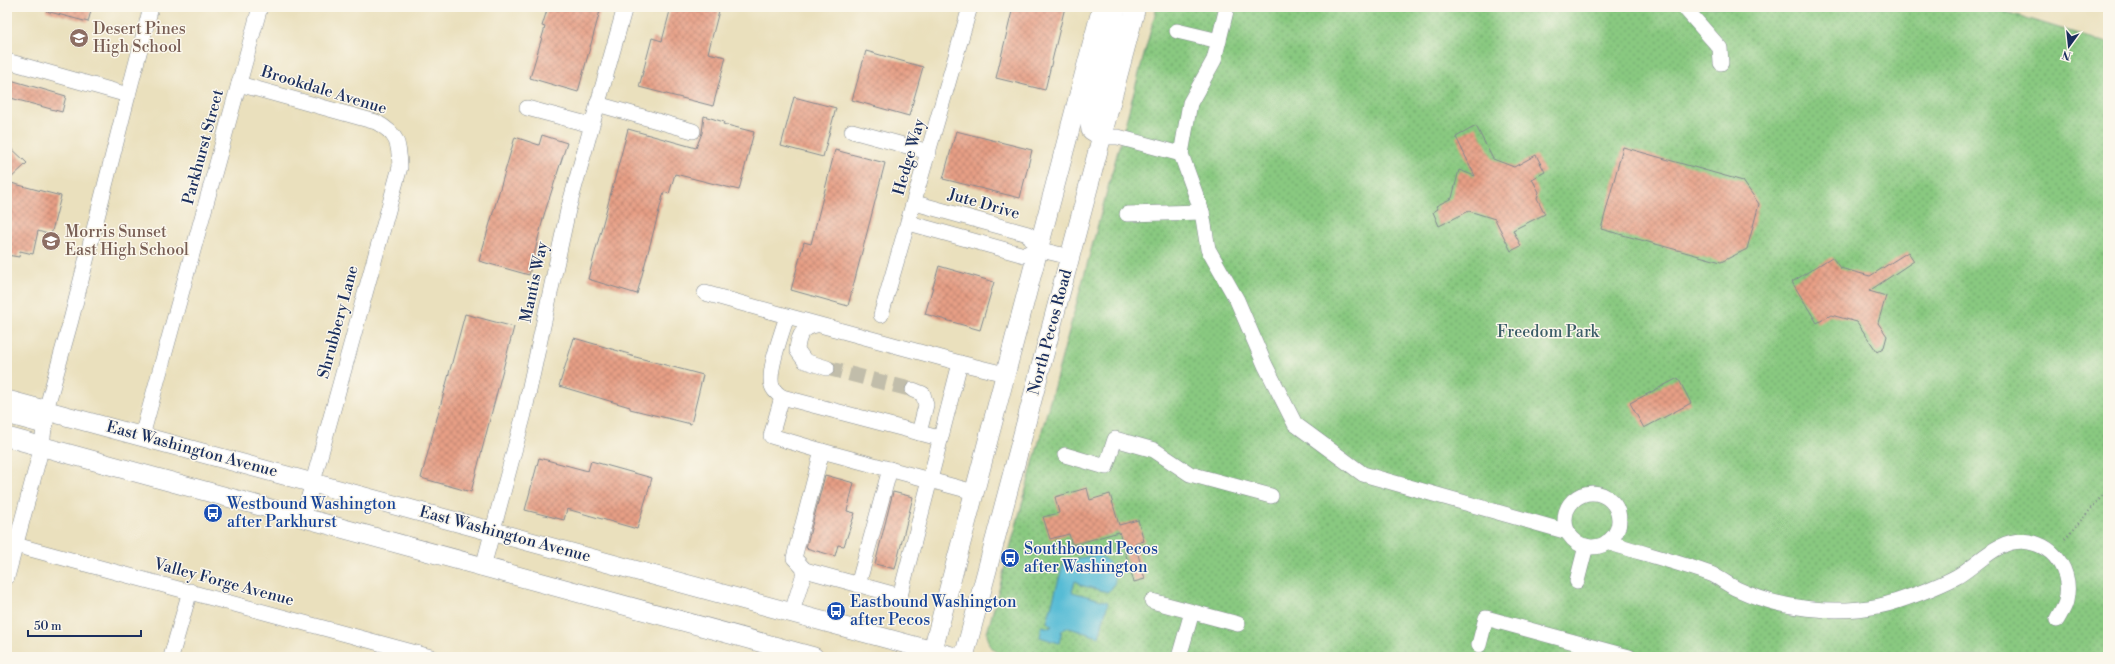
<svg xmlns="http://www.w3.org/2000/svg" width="2115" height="664" font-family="'Libre Bodoni',serif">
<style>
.park{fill:url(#park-dots);stroke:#527c6f}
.water{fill:#57bcd5;stroke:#39769a}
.building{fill:url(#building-cross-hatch)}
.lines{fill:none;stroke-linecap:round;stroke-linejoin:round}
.minor-tunnel{stroke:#c1bdaa;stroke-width:15;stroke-dasharray:15 8;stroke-linecap:butt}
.minor-casing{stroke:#82888e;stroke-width:16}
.major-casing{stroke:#82888e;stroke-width:20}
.path{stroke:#82888e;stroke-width:2.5;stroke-dasharray:1 3;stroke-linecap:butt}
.minor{stroke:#fff;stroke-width:15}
.major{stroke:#fff;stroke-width:19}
.labels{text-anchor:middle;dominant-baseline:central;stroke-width:3;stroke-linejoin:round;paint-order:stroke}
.education-label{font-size:16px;fill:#785e54;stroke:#fbf7ec;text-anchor:start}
.street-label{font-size:16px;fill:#1b2f5e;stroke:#fbf7ec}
.park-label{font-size:16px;fill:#3c5d68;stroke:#fbf7ec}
.transit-label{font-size:16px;fill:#164399;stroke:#fbf7ec;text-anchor:start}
</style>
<defs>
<pattern id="park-dots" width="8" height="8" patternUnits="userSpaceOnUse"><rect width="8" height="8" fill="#89c980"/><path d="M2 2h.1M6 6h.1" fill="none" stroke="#6fa46c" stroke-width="1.8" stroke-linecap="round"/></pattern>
<pattern id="building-cross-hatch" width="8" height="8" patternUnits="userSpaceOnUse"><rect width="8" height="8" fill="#e79f85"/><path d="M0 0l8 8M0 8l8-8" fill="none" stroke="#ba8270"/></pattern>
</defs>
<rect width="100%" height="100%" fill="#fbf7ec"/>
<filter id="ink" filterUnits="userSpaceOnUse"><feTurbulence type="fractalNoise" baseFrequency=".025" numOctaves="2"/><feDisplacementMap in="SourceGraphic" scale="8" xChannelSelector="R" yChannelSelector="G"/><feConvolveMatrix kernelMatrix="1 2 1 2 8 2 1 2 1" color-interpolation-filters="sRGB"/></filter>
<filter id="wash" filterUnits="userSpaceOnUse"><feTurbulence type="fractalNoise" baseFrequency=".012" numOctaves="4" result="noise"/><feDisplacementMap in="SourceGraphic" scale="16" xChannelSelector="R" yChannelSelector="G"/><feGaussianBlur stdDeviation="0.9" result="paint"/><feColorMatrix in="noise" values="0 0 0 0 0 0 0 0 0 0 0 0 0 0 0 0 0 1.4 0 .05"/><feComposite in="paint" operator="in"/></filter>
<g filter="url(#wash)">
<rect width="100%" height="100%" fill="#eae0bd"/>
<path class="park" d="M1157,7H1990L2108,43V657H1010C994,652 990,650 987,633Z"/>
<path class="water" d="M1097,555C1112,560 1123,579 1108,592L1080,585L1078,582L1075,581L1072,592L1108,602L1099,637L1066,627L1062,630L1059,643L1040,637L1042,626L1050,628L1052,626L1047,622L1064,561Z"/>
<g id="blocks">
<g class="building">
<path d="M47,7H92L88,22L46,11Z"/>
<path d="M548,7H601L578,92L530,78L545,27L542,26Z"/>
<path d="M671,7H720L708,53L726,57L713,106L639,87L652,38L662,41Z"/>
<path d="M1013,7H1065L1045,90L996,78Z"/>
<path d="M866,51L923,67L909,116L852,100Z"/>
<path d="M7,79L66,96L62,112L7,97Z"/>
<path d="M794,97L836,108L823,157L781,146Z"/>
<path d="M704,116L724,122L723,124L754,132L739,190L675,174L669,194L664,192L637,294L588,279L628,129L696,148L702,133Z"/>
<path d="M1476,126L1493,159L1514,167L1536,155L1545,172L1532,179L1539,192L1537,198L1545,214L1513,230L1521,246L1511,251L1495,219L1469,211L1439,226L1433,212L1438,209L1436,206L1452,198L1459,170L1475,176L1456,137Z"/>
<path d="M956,131L1032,150L1020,198L943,179Z"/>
<path d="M542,135L567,143L544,215L529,275L479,261L515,137L539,145Z"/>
<path d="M7,144L27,163L7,182L61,196L51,235L38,231L33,254L20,251L19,257L7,255Z"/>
<path d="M1623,147L1743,181L1759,204L1747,249L1721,262L1601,229Z"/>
<path d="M835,150L885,163L848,306L791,290L804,242L811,244Z"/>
<path d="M1908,252L1914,261L1869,291L1886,296L1878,323L1887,336L1884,347L1877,352L1857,322L1831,315L1817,323L1792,282L1832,257L1840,268L1870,276Z"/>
<path d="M939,266L994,282L980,330L925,314Z"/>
<path d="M465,314L514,327L471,492L421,478Z"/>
<path d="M574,338L629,354L628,355L703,375L691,424L630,409V407L559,386Z"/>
<path d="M1678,378L1691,403L1644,428L1630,403Z"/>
<path d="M539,458L588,471L591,461L652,478L637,529L567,509L564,520L525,510Z"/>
<path d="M825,475L854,483L847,511L855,513L844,546L838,545L835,556L806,548Z"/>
<path d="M1087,488L1090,500L1110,494L1119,525L1138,520L1144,541L1135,544L1145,579L1134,582L1119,532L1072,545L1069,534L1050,539L1043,517L1059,513L1055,497Z"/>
<path d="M893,492L913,497L895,569L875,564Z"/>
</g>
</g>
</g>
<g filter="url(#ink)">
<use href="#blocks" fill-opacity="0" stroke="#82888e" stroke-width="1"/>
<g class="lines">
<path class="minor-tunnel" d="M827,368L913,390"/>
<g class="minor-casing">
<g id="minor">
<path d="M1227,7L1214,60L1190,103L1181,154L1202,212L1208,249L1237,300L1265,365L1295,424L1363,474L1568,532"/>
<path d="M1684,7L1720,48L1721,63"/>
<path d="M1177,31L1219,41"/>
<path d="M7,61L128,95L151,7"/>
<path d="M239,84L376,122C398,134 399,143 400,167L303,518"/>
<path d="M597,104L693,131"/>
<path d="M527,108L591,125"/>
<path d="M852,131L929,152"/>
<path d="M1102,137H1118L1181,154"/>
<path d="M915,203L1028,234L1037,249"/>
<path d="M1127,214L1202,212"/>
<path d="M909,223L1024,255L1037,249L1070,257"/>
<path d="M705,293L787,316C782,333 767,371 772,386C774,392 778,394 782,397"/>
<path d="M881,315L970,7"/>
<path d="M787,316L960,363"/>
<path d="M816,325C802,327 798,337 797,350L805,361L827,368"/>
<path d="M913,390L923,394L926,405L919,433"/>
<path d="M142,436L260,7"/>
<path d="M822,451L771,436L782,397L939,438"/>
<path d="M1065,455L1106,467L1115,439L1154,450L1190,474L1271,496"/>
<circle cx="1592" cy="520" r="27"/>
<path d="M1607,542C1641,553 1677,562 1711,574C1720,578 1728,585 1737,589C1780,609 1833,615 1879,606C1899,602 1940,586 1958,576C1981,562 1999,537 2029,542C2057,547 2072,574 2066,601C2065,607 2060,614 2057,620"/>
<path d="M8,543L431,657"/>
<path d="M483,567L524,414L568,210L625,7"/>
<path d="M805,570L794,558L822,451L974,492"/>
<path d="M7,577L42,446L46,410L71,320L128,95"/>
<path d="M1577,581L1586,546"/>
<path d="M858,585L890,469"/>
<path d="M1152,601L1238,624"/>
<path d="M792,612L805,570L900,596L960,363L1005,374"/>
<path d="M1479,645L1486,618L1629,657"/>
<path d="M171,657L190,591"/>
<path d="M1179,657L1192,612"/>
</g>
</g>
<g class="major-casing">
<g id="major">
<path d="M1102,137L1091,130L1089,119L1115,17L1116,7"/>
<path d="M7,400L955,657"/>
<path d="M7,414L44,424"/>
<path d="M7,437L814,657"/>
<path d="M931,657L1102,7"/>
<path d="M964,657L1136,7"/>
</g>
</g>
<path class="path" d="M2065,539L2108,489"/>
<use href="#minor" class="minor"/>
<use href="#major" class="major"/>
</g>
</g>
<defs>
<g id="school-disc" transform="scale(1)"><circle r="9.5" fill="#8d6e63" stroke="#fbf7ec"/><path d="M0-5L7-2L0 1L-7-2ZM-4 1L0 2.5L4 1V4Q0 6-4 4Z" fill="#fff"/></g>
<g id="bus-disc" transform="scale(1)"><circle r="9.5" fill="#1a4fb4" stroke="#fbf7ec"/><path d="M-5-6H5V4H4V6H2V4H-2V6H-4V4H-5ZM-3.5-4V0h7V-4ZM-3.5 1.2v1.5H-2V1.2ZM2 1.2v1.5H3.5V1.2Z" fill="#fff"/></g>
</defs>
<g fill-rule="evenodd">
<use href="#school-disc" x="79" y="38"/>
<use href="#school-disc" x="51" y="241"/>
<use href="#bus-disc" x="213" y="513"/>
<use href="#bus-disc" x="1010" y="558"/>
<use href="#bus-disc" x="836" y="611"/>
</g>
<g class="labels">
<g class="education-label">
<text x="93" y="29">Desert Pines<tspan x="93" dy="18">High School</tspan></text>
<text x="65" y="232">Morris Sunset<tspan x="65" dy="18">East High School</tspan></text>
</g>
<g class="street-label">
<text transform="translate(324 90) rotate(17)">Brookdale Avenue</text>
<text transform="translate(203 147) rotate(-75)">Parkhurst Street</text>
<text transform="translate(909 157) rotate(-74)">Hedge Way</text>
<text transform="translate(984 204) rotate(16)">Jute Drive</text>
<text transform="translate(534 282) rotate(-78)">Mantis Way</text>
<text transform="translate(338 322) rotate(-75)">Shrubbery Lane</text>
<text transform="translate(1050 332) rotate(-75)">North Pecos Road</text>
<text transform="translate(192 449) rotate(15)">East Washington Avenue</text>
<text transform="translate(505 534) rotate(15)">East Washington Avenue</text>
<text transform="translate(224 582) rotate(15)">Valley Forge Avenue</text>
</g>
<g class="park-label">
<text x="1548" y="332">Freedom Park</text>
</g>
<g class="transit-label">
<text x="227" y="504">Westbound Washington<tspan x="227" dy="18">after Parkhurst</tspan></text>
<text x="1024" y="549">Southbound Pecos<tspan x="1024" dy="18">after Washington</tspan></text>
<text x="850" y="602">Eastbound Washington<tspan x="850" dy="18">after Pecos</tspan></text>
</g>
</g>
<rect width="2115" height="664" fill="none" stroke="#fbf7ec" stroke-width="24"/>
<g transform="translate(2069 46) rotate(195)" stroke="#fbf7ec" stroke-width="3" paint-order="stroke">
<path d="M0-3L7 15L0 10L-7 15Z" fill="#1b2f5e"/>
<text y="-6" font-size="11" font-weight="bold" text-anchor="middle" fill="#1b2f5e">N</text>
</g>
<path d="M28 630v6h113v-6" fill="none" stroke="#1b2f5e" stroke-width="2"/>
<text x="34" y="630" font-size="12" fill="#1b2f5e" stroke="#fbf7ec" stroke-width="3" paint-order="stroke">50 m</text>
</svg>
